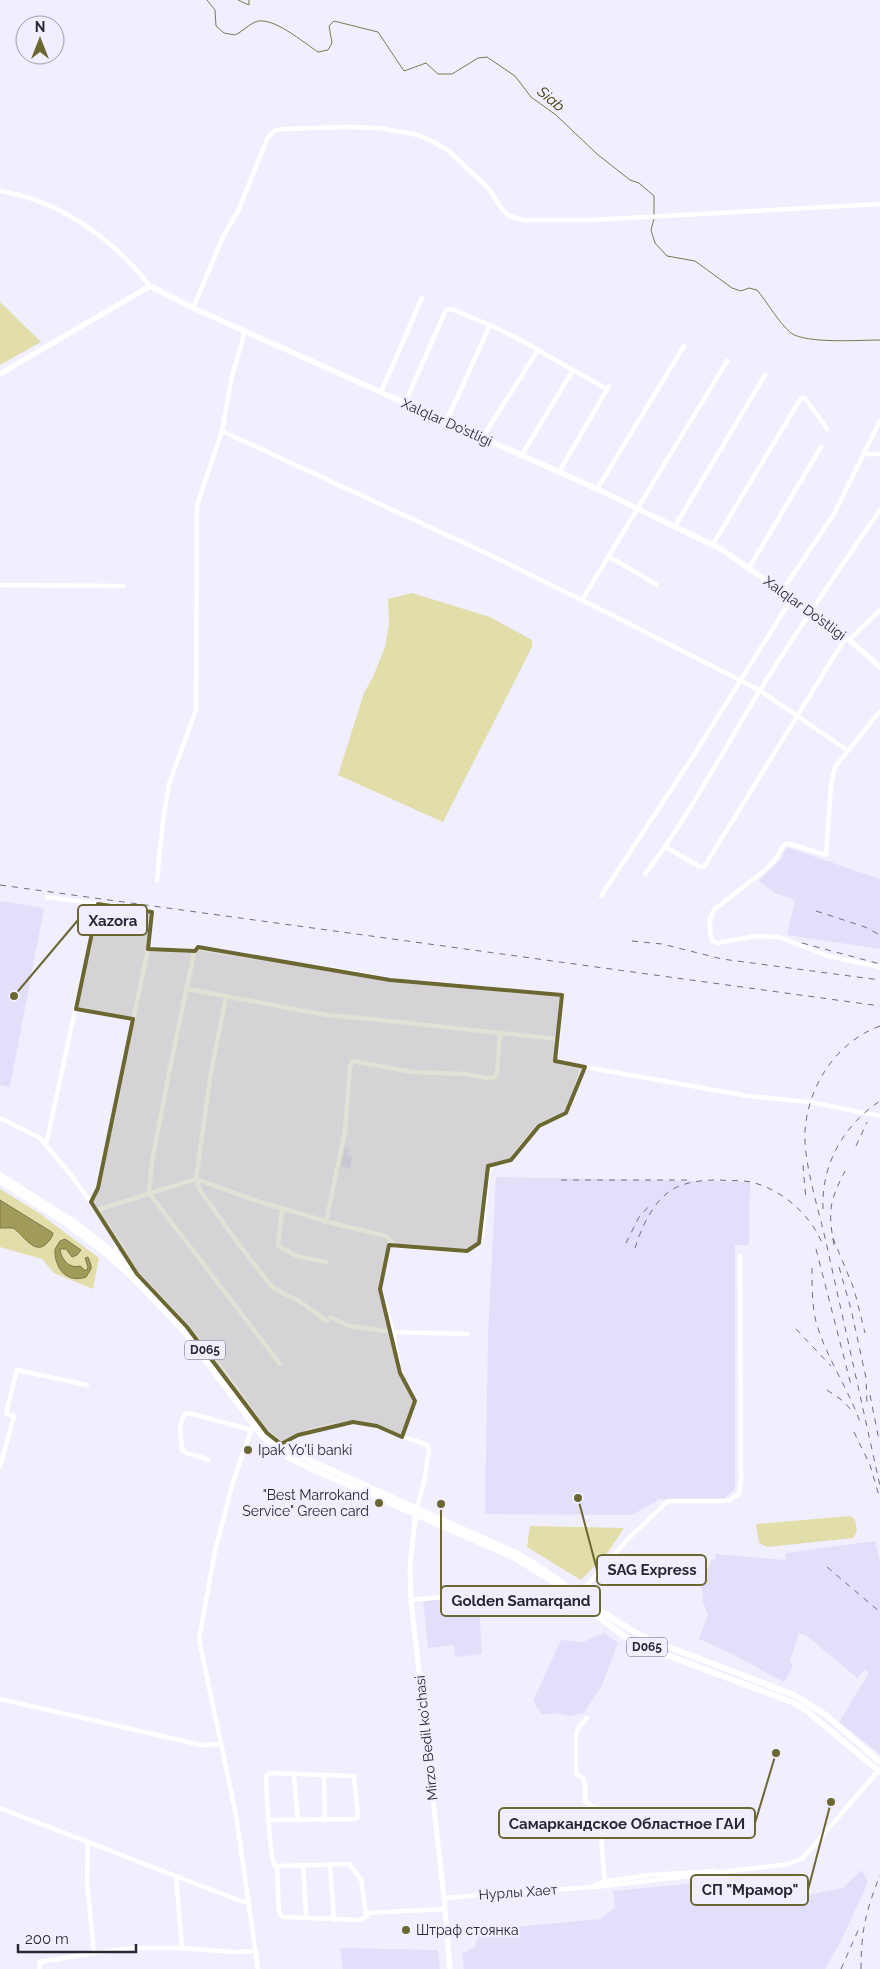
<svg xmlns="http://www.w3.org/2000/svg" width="880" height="1969" font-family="Raleway,sans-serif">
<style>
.built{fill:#e3dffb}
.green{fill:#e1deaa}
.water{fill:#a09b58;stroke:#7c784d}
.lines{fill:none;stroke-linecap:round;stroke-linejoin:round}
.stream{stroke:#7c784d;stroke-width:1}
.minor{stroke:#fff;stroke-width:4.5}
.tertiary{stroke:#fff;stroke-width:5}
.secondary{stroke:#fff;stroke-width:5.5}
.primary{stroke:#fff;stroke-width:6}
.rail{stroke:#706e7b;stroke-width:1;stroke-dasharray:6 6;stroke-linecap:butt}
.marked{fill:#6b6733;fill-opacity:0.2;stroke:#6b6733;stroke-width:4;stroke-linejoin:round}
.poi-dot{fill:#6b6733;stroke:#f0eeff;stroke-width:2}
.labels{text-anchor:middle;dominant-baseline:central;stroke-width:5;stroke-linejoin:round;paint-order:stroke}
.shield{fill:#f0eeff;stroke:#656370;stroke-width:1}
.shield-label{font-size:12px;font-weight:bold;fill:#292732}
.street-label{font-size:14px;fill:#292732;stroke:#f0eeff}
.poi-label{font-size:14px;fill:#292732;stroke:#f0eeff;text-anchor:start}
.water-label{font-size:15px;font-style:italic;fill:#3d3900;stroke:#f0eeff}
.leader{fill:none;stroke:#6b6733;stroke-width:2}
.callout-dot{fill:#6b6733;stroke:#f0eeff;stroke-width:2}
.callout{fill:#f0eeff;stroke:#6b6733;stroke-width:2}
.callout-label{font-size:15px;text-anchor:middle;font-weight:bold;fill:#292732}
</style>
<rect width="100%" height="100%" fill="#f0eeff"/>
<g class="built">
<path d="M786,847L880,879V949L787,935L795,900L775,893L759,881L782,858Z"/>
<path d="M0,901L44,908L10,1087L0,1085Z"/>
<path d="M345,1148L349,1149L347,1156L352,1157L350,1169L340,1166Z"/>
<path d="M496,1177L750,1182L749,1245H735V1489L723,1500L660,1499L632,1515L485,1514L488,1336Z"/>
<path d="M875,1541L880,1561V1754L839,1722L869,1673L865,1669L857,1678L808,1637L799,1633L790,1661L793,1666L784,1682L732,1654L699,1639L708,1615L703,1602L702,1588L700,1586L712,1559L715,1560L716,1554L785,1560L786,1553Z"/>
<path d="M478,1592L482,1654L455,1657L454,1645L428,1648L423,1598Z"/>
<path d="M604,1633L618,1643L602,1685L584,1713L569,1716L555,1713L542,1715L533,1701L561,1640L583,1642Z"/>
<path d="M862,1870L868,1882L841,1941L825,1969H464L462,1952L465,1953L475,1946L479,1930L601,1919L615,1907L613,1891L799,1873V1897L843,1888Z"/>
<path d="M340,1948L438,1950L440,1969H343Z"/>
</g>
<g class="green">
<path d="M0,302L41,342L0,365Z"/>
<path d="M412,593L490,617L532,640V647L443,822L338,775L364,693L373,677L385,647L389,624L388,599Z"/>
<path d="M0,1189L39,1213L99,1258L93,1289L54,1273L42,1259L0,1247Z"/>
<path d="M850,1516L855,1519L857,1532L853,1538L767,1547L759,1543L756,1524Z"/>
<path d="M530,1526L624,1528L608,1552L581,1580L527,1547Z"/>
</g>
<g class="water">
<path d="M0,1200L50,1231L53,1233C52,1238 50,1240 47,1243C35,1257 22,1233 13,1228H0Z"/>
<path d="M65,1239L81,1250L77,1255L72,1257L66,1249H60C61,1259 69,1269 80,1266L86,1271L88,1267L85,1258L88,1257L91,1265V1269L86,1277C67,1284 54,1268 55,1249L60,1241Z"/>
</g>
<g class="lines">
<g class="stream">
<path d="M207,0L215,10L216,26L224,33L235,35C242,32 248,25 255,22C272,15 304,43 318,52L328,50L332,43L329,26L334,21L378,32L404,71L426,63L438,74H452L478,58L487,57L515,76L531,97L556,115L597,154L630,180L639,183L654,196V215"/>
<path d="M238,0L249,5V0"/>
<path d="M654,219L651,230L655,243L667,256L695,261L732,288L741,291L749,288L757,290C767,302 779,323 791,333C806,344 860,340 880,340"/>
</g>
<g class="minor">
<path d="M0,191C61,201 113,239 150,286"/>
<path d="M193,308L223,237L238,211L268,137L274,131L282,129L345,127L379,128L418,135L434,142L450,152L489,189L502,209L509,216L523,220H591L880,204"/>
<path d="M573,370L607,389"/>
<path d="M381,392L422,298"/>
<path d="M405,403L446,310L451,309L490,325"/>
<path d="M446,422L490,325L515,337L573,370L521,456"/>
<path d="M222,431L503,561L620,619L759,690L847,750"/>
<path d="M482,438L538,350"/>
<path d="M864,454H880"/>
<path d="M559,472L609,386"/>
<path d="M597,489L684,346"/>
<path d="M675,526L765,375"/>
<path d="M713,544L801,398H805L827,429"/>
<path d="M608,556L657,585"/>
<path d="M749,568L821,447"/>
<path d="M0,585L123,586"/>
<path d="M782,591L834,514L880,421"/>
<path d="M582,600L727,361"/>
<path d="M849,640L880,610"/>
<path d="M880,711L835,767L831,785L826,855L790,844H785L774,861L764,871L715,909C708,918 709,929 712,941L717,943L756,936L779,937L828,956L880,967"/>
<path d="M666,847L700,867H704L846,637"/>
<path d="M645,874C689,817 722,752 760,690C798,629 839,569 880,510"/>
<path d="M157,880L163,821L169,784L196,710L197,505L222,431L232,376L245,331"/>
<path d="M601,896L692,758L792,598"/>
<path d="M47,897L147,910L152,912L148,949L98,1188L91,1202"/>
<path d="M148,949L195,951"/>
<path d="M187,989L326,1015L371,1019L557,1039"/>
<path d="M226,997L211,1072L196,1179L200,1190L237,1242L273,1288L299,1301L327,1321"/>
<path d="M76,1009L133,1019"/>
<path d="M0,1118L40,1138L71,1175L117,1239L114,1256"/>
<path d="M46,1145L98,904"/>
<path d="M282,1209L278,1246L297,1256L326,1262"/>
<path d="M97,1210L196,1179L260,1202L336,1224L386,1236L396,1246L467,1251L479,1243L482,1236L488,1171L493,1165L511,1160L525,1141L539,1126L566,1113L573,1099L581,1071L585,1067L748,1096L810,1102L880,1116"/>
<path d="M326,1222L345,1131L350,1066L353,1061L412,1072L464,1074L488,1078L495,1077L497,1072L500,1033"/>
<path d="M117,1239L134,1268"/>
<path d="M390,1241L381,1280L380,1289L393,1332L400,1373L415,1401L402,1437"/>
<path d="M330,1317L349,1326L393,1332L467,1334"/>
<path d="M280,1364L149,1193L152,1161L171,1063L195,948L349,972L390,980L562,995L556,1059L563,1063L585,1067"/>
<path d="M255,1425L251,1430L233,1482L215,1551L199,1639L236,1815L258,1969"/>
<path d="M281,1444C304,1429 347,1419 374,1425C384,1428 393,1434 403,1437C411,1440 420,1441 428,1446L429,1450L424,1482L417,1508"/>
<path d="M208,1460C200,1455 188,1456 182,1450L180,1425L185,1414L189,1413L251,1430"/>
<path d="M0,1467L14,1416L6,1414L17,1370L87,1385"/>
<path d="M579,1594L629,1538L668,1501H722L730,1500L739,1494L741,1480L740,1256"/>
<path d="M411,1600L454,1596"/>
<path d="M0,1699L201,1745L220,1744"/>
<path d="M587,1718L579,1727L576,1734V1771L577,1775L583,1778L585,1785V1801L599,1811L605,1886"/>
<path d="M294,1775L298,1820"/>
<path d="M324,1776L325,1820"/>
<path d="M0,1808L243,1902L248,1901"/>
<path d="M269,1820L354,1819L358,1817L354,1776L269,1773L266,1776V1779C267,1793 269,1858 275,1866H277L279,1912L282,1917L360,1920L367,1916L366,1913"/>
<path d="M330,1864L334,1920"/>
<path d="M303,1865L306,1917"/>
<path d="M277,1866L349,1864L361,1879L366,1913L445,1909"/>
<path d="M176,1876L182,1948L233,1952L256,1951"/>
<path d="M595,1885L608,1881L650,1875L716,1871"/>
<path d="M444,1898L605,1886L789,1864L803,1858L879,1770"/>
<path d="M94,1953L133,1948H182"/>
<path d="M39,1969L40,1962L94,1953L87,1882L88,1844"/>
</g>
<path class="tertiary" d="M416,1511L410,1566L411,1600L444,1898L450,1969"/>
<path class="secondary" d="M0,374L150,286L193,308L597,489L721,549L810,611L846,637L880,667"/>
<g class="primary">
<path d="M0,1175L77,1224L126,1263L187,1327L217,1364L267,1433L285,1447L313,1462L518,1554C563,1579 601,1616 648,1639L794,1695L826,1715L880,1762"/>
<path d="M0,1181L67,1224L104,1252L130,1275L183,1330L263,1437L288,1457L310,1468L513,1557L552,1581L624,1636L653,1650L792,1702L807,1711L880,1772"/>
</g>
<g class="rail">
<path d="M0,885L880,1006"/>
<path d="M816,911L865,927L880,935"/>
<path d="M632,941L662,944L722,959L880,980"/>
<path d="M802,943L880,964"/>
<path d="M880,1026C836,1042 808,1086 805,1131C803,1161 819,1211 826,1242C844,1323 862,1404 880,1486"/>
<path d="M856,1146L867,1122"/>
<path d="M803,1165L806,1200"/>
<path d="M561,1180H691"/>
<path d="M823,1209C821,1164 844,1125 880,1101"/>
<path d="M833,1238L854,1289L865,1333"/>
<path d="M626,1243L639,1217L650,1205"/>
<path d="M834,1245C828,1211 829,1202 845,1171"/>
<path d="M635,1248C642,1226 654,1199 675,1188C689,1181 705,1180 720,1180C730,1181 741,1180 751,1182C781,1189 810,1214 822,1243"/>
<path d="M816,1249L851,1385"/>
<path d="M839,1267L851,1309L866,1378L867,1404"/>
<path d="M812,1268C812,1286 812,1305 816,1322C826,1357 848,1388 860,1422"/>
<path d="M796,1329L831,1366"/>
<path d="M827,1390L843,1401L853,1412"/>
<path d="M870,1395L879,1440"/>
<path d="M854,1432L870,1465L880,1499"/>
<path d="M827,1567L880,1612"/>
<path d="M841,1969L860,1926"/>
<path d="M861,1969C861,1930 866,1911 880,1875"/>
</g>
</g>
<path class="marked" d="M98,904L152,912L148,949L195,951L198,947L390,980L562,995L555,1061L585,1067L566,1113L539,1126L511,1160L488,1166L479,1243L467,1251L389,1245L380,1289L400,1373L415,1401L402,1437L377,1426L353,1422L298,1435L281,1444L267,1433L187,1327L137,1274L91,1202L98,1188L133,1019L76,1009Z"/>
<g class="poi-dot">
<circle cx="248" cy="1450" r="5"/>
<circle cx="379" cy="1503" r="5"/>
<circle cx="406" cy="1930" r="5"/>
</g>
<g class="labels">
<g class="shield">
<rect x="185" y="1340.5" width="40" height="19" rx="4"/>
<rect x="627" y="1637.5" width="40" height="19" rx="4"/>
</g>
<g class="shield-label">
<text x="205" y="1350">D065</text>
<text x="647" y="1647">D065</text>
</g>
<g class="street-label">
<text transform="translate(447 422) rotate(24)">Xalqlar Do’stligi</text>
<text transform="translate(805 608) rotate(36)">Xalqlar Do’stligi</text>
<text transform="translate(426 1738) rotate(-96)">Mirzo Bedil ko'chasi</text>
<text transform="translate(518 1892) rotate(-4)">Нурлы Хает</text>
</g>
<g class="poi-label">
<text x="258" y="1450">Ipak Yo'li banki</text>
<text x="369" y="1495" text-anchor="end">"Best Marrokand<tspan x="369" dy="16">Service" Green card</tspan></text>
<text x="416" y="1930">Штраф стоянка</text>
</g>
<g class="water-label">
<text transform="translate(551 99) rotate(40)">Siab</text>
</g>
</g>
<path class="leader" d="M14 996L78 920M578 1498L597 1570M441 1504L441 1601M776 1753L755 1823M831 1802L808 1890"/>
<g class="callout-dot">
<circle cx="14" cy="996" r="5"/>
<circle cx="578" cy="1498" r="5"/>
<circle cx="441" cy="1504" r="5"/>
<circle cx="776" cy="1753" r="5"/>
<circle cx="831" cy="1802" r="5"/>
</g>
<g class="callout">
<rect x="78" y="905" width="69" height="30" rx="5"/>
<rect x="597" y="1555" width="109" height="30" rx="5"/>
<rect x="441" y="1586" width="159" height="30" rx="5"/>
<rect x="499" y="1808" width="256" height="30" rx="5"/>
<rect x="691" y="1875" width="117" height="30" rx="5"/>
</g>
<g class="callout-label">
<text x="113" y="926">Xazora</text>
<text x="652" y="1575">SAG Express</text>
<text x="521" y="1606">Golden Samarqand</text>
<text x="627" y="1829">Самаркандское Областное ГАИ</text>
<text x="750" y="1895">СП "Мрамор"</text>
</g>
<g transform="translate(40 40)"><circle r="24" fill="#f0eeff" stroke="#a09ead"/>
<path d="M0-4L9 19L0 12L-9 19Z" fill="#6b6733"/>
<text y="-8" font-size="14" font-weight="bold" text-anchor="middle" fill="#292732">N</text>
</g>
<path d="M18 1944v8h118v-8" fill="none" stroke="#292732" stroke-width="2.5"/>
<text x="25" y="1944" font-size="15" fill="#292732" stroke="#f0eeff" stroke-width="4" paint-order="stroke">200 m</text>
</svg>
